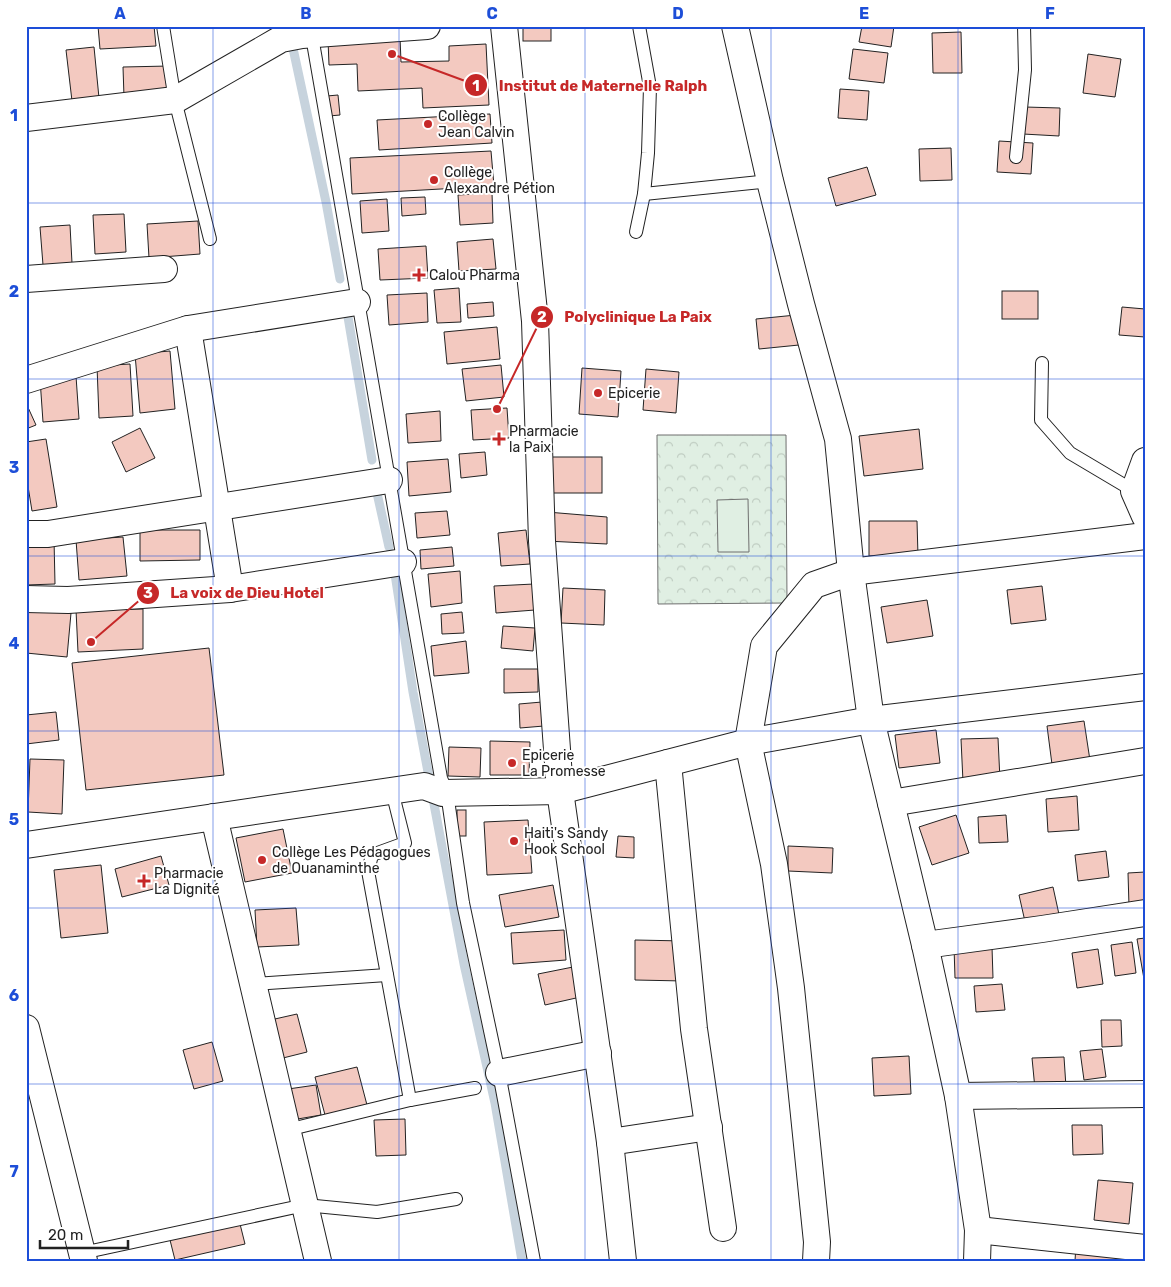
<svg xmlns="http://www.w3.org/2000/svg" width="1171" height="1287" font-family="Rubik,sans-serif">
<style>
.forest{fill:url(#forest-crowns);stroke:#6f6f6f}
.pitch{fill:#e0efe3;stroke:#6f6f6f}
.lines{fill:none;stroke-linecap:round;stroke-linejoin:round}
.stream{stroke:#c7d3dd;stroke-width:9}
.building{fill:#f3c9c0;stroke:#222}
.lane-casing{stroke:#222;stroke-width:14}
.street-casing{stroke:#222;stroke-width:28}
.lane{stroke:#fff;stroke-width:12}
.street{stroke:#fff;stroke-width:26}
.grid{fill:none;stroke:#1d4ed8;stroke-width:1;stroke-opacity:0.55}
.poi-dot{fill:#c62828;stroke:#fff;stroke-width:2}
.labels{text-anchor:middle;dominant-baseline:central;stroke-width:4;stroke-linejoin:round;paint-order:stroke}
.poi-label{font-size:14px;fill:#222;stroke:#fff;text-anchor:start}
.leader{fill:none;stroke:#c62828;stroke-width:2}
.callout-dot{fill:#c62828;stroke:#fff;stroke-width:2}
.mark-label{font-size:15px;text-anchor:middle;font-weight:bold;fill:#fff}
.callout-label{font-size:15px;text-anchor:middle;font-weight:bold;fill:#c62828;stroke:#fff;stroke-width:4;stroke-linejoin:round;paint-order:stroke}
.neatline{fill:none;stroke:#1d4ed8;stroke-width:2}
.grid-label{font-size:16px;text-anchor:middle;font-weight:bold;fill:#1d4ed8}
</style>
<defs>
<pattern id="forest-crowns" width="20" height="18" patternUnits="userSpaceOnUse" patternTransform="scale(1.25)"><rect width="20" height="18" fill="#e0efe3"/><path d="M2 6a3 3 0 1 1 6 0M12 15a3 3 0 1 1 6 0" fill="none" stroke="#c0cdc2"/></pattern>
</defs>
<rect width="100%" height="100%" fill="#fff"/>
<path class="forest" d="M657,435H786L787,603L658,604Z"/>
<path class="pitch" d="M748,499L749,552H718L717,500Z"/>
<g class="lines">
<g class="stream">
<path d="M291,39L326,202L340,279"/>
<path d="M348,317L372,460"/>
<path d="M377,493L389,547"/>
<path d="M395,574L413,692L464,964L495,1103L522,1261"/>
</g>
</g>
<g class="building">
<path d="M98,26H154L156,46L100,49Z"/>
<rect x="523" y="26" width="28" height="15"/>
<path d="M862,26H894L891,47L859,42Z"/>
<path d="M961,32L962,73H933L932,33Z"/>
<path d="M400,37L401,62L449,61V46L486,44L489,105L423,108L422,88L358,91L357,64L329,65L328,40Z"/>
<path d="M94,47L99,98L72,101L66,50Z"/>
<path d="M853,49L888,53L884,83L849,79Z"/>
<path d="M1088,54L1121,59L1115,97L1083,93Z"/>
<path d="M169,66V95L124,97L123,67Z"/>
<path d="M840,89L869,91L867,120L838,118Z"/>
<path d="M338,95L340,115L329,116L327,96Z"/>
<path d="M1025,107L1060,108L1059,136L1023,134Z"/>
<path d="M490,114L492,143L379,150L377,120Z"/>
<path d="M999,141L1033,143L1031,174L997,172Z"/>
<path d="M951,148L952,180L920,181L919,149Z"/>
<path d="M491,151L494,186L352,194L350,158Z"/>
<path d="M867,167L876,195L836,206L828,178Z"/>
<path d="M492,193L493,223L460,225L458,195Z"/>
<path d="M425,197L426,214L402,216L401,198Z"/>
<path d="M387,199L389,231L362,233L360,201Z"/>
<path d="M124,214L126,252L95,254L93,215Z"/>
<path d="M198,221L200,254L149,258L147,224Z"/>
<path d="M70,225L72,263L43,265L40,227Z"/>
<path d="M493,239L496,269L459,271L457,242Z"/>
<path d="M426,246L428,278L380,280L378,249Z"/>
<path d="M459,288L461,322L437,323L434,290Z"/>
<rect x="1002" y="291" width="36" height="28"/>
<path d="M427,293L428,322L389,325L387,295Z"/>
<path d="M493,302L494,316L468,318L467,304Z"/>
<path d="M1122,307L1145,309V337L1119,335Z"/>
<path d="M796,315L799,345L759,349L756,319Z"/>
<path d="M497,327L500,359L447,364L444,332Z"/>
<path d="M170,351L175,409L140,413L135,354Z"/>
<path d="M130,364L133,416L99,418L97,366Z"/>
<path d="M501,365L504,397L466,401L462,369Z"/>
<path d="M582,368L621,371L618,417L579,414Z"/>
<path d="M646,369L679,372L676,413L643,410Z"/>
<path d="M76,376L79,419L43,422L40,379Z"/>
<path d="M26,403L36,425L26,429Z"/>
<path d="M507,408L509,438L473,440L471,410Z"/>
<path d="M440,411L441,441L408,443L406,414Z"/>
<path d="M140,428L155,458L126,472L112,442Z"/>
<path d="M919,429L923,469L864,476L859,436Z"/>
<path d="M46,439L57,507L32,511L26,474V442Z"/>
<path d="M485,452L487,475L461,478L459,454Z"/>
<rect x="551" y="457" width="51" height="36"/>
<path d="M448,459L451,492L409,496L407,462Z"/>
<path d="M447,511L450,535L417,538L415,513Z"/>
<path d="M547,512L607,517V544L546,541Z"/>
<path d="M869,521H917L918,556H869Z"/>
<path d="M140,530H200V560L140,561Z"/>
<path d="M526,530L530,564L501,566L498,533Z"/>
<path d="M123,537L127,576L79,580L76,540Z"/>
<path d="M54,539L55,584L26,585V540Z"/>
<path d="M452,547L454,566L421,569L420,550Z"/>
<path d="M460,571L462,603L431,607L428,574Z"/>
<path d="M534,584L535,610L496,613L494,586Z"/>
<path d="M1042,586L1046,620L1011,624L1007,590Z"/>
<path d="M563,588L605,590L604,625L561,623Z"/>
<path d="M927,600L933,636L887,643L881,607Z"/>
<path d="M26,609L71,613L67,657L26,653Z"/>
<path d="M143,609V649L78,652L76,610Z"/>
<path d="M462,612L464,633L442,634L441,614Z"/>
<path d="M503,626L535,628L533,651L501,648Z"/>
<path d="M466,641L469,673L434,676L431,646Z"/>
<path d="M209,648L224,775L86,790L72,663Z"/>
<path d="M504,669H538V692L504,693Z"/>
<path d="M542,702L544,726L520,728L519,704Z"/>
<path d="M56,712L59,740L26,744V715Z"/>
<path d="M1084,721L1091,767L1053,772L1047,726Z"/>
<path d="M936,730L940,763L899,768L895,735Z"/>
<path d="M998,738L1000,780L963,782L961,739Z"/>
<path d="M490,741L530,742L529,775H490Z"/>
<path d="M449,747L481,748L480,777L448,776Z"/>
<path d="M30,759L64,760L62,814L28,812Z"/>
<path d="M1077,796L1079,830L1048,832L1046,799Z"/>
<rect x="457" y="810" width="9" height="26"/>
<path d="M956,815L969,853L932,865L919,827Z"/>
<path d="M1006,815L1008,842L979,843L978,817Z"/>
<path d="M528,820L532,873L487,875L484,822Z"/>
<path d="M283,829L292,873L245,882L236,838Z"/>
<path d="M618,836L634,837V858L616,857Z"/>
<path d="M788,846L833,848L832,873L788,871Z"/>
<path d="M1106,851L1109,877L1078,881L1075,855Z"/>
<path d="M161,856L169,885L122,897L115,869Z"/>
<path d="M101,865L108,933L61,938L54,870Z"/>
<path d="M1145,872V906H1129L1128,873Z"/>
<path d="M553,885L559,917L505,927L499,895Z"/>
<path d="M1053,887L1060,919L1026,926L1019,895Z"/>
<path d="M296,908L299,945L257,947L255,910Z"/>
<path d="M564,930L566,960L513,964L511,933Z"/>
<path d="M1145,938V979H1144L1137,939Z"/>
<path d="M635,940L685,941L684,981L635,980Z"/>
<path d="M1132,942L1136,973L1115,976L1111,945Z"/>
<path d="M954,947H992L993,978H955Z"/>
<path d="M1098,949L1103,984L1077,988L1072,953Z"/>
<path d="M578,966L585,996L545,1005L538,974Z"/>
<path d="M1002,984L1005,1010L976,1012L974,986Z"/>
<path d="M297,1014L307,1052L275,1060L266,1021Z"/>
<path d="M1101,1020H1121L1122,1046L1102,1047Z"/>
<path d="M212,1042L223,1081L194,1089L183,1050Z"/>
<path d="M1102,1049L1106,1077L1084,1080L1080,1051Z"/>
<path d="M909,1056L911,1094L874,1096L872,1058Z"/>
<path d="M1064,1057L1066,1087L1035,1089L1032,1058Z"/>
<path d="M357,1067L367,1105L325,1115L315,1077Z"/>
<path d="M316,1085L321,1115L286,1121L281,1090Z"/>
<path d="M405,1119L406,1155L376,1156L374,1120Z"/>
<path d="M1072,1125H1102L1103,1154L1073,1155Z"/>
<path d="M1098,1180L1133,1183L1129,1224L1094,1220Z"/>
<path d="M238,1216L245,1244L175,1260L168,1232Z"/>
<path d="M1076,1244L1132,1251L1131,1261H1075Z"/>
</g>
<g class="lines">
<g class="lane-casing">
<g id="lane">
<path d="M163,26L175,100L210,239"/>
<path d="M311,31L441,778L447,793L463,903L499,1073L534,1261"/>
<path d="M1016,157L1025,70L1024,26"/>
<path d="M644,194L770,181"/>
<path d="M636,232L644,194L648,153L650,87L639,26"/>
<path d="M1042,363L1041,420L1070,453L1134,491"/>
<path d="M392,791L405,843L372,855L368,871L410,1100"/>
<path d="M253,984L387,975"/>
<path d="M287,1130L410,1100L475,1088"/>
<path d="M82,1253L305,1205L377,1212L456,1199"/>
</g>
</g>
<g class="street-casing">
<g id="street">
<path d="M504,26L535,321L542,541L560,791L610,1142L623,1261"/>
<path d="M735,26L770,181L801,304L838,439L851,572L871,720L925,945L958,1096L978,1230L977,1261"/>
<path d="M26,118L175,100L281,39L302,35L427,26"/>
<path d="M26,279L164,269"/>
<path d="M188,329L230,589"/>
<path d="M26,380L188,329L357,302"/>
<path d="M1145,461L1134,491L1145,516"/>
<path d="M26,534H48L389,480"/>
<path d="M26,599L68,600L230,589L403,562"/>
<path d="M668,763L694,1029L723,1228"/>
<path d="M891,803L1145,761"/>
<path d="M214,817L318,1261"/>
<path d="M26,845L424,786L443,793L560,791L748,742L871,720L1145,687"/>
<path d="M925,945L1042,929L1145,913"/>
<path d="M26,1028L84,1261"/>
<path d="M499,1073L598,1053"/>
<path d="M958,1096L1145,1094"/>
<path d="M610,1142L709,1127"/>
<path d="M978,1230L1145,1248"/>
<path d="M816,1261L817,1242L791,988L774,864L748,742L764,646L814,585L851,572L1145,536"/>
</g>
</g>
<use href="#lane" class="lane"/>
<use href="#street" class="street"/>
</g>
<path class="grid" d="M213,26V1261M399,26V1261M585,26V1261M771,26V1261M958,26V1261M26,203H1145M26,379H1145M26,556H1145M26,731H1145M26,908H1145M26,1084H1145"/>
<g class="poi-dot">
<circle cx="428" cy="124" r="5"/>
<circle cx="434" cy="180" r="5"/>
<path d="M416.5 267.5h5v5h5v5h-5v5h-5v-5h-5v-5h5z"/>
<circle cx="598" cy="393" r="5"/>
<path d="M496.5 431.5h5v5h5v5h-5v5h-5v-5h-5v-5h5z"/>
<circle cx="512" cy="763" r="5"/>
<circle cx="514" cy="841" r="5"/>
<circle cx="262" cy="860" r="5"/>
<path d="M141.5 873.5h5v5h5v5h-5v5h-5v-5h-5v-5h5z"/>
</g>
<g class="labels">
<g class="poi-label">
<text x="438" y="116">Collège<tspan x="438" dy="16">Jean Calvin</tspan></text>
<text x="444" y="172">Collège<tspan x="444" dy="16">Alexandre Pétion</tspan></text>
<text x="429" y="275">Calou Pharma</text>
<text x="608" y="393">Epicerie</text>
<text x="509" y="431">Pharmacie<tspan x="509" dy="16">la Paix</tspan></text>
<text x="522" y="755">Epicerie<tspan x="522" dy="16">La Promesse</tspan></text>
<text x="524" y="833">Haiti's Sandy<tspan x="524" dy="16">Hook School</tspan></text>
<text x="272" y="852">Collège Les Pédagogues<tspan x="272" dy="16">de Ouanaminthe</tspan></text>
<text x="154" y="873">Pharmacie<tspan x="154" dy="16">La Dignité</tspan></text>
</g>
</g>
<path class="leader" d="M392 54L476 85M497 409L542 317M91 642L148 593"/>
<g class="callout-dot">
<circle cx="392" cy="54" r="5"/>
<circle cx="497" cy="409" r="5"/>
<circle cx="91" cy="642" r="5"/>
<circle cx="476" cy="85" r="12"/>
<circle cx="542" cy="317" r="12"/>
<circle cx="148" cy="593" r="12"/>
</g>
<g class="mark-label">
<text x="476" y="91">1</text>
<text x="542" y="322">2</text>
<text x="148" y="598">3</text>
</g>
<g class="callout-label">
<text x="603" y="91">Institut de Maternelle Ralph</text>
<text x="638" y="322">Polyclinique La Paix</text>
<text x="247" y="598">La voix de Dieu Hotel</text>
</g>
<rect width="1171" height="1287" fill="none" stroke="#ffffff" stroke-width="55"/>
<path d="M40 1240v8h88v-8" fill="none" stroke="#222222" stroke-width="2.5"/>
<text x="48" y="1240" font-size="15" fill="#222222" stroke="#ffffff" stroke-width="4" paint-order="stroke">20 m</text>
<rect x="28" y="28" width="1116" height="1232" class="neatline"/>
<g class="grid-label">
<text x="120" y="19">A</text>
<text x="306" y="19">B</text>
<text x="492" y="19">C</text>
<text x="678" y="19">D</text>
<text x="864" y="19">E</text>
<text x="1050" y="19">F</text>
<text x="14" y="121">1</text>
<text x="14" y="297">2</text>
<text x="14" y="473">3</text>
<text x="14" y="649">4</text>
<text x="14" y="825">5</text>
<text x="14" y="1001">6</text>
<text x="14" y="1177">7</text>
</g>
</svg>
